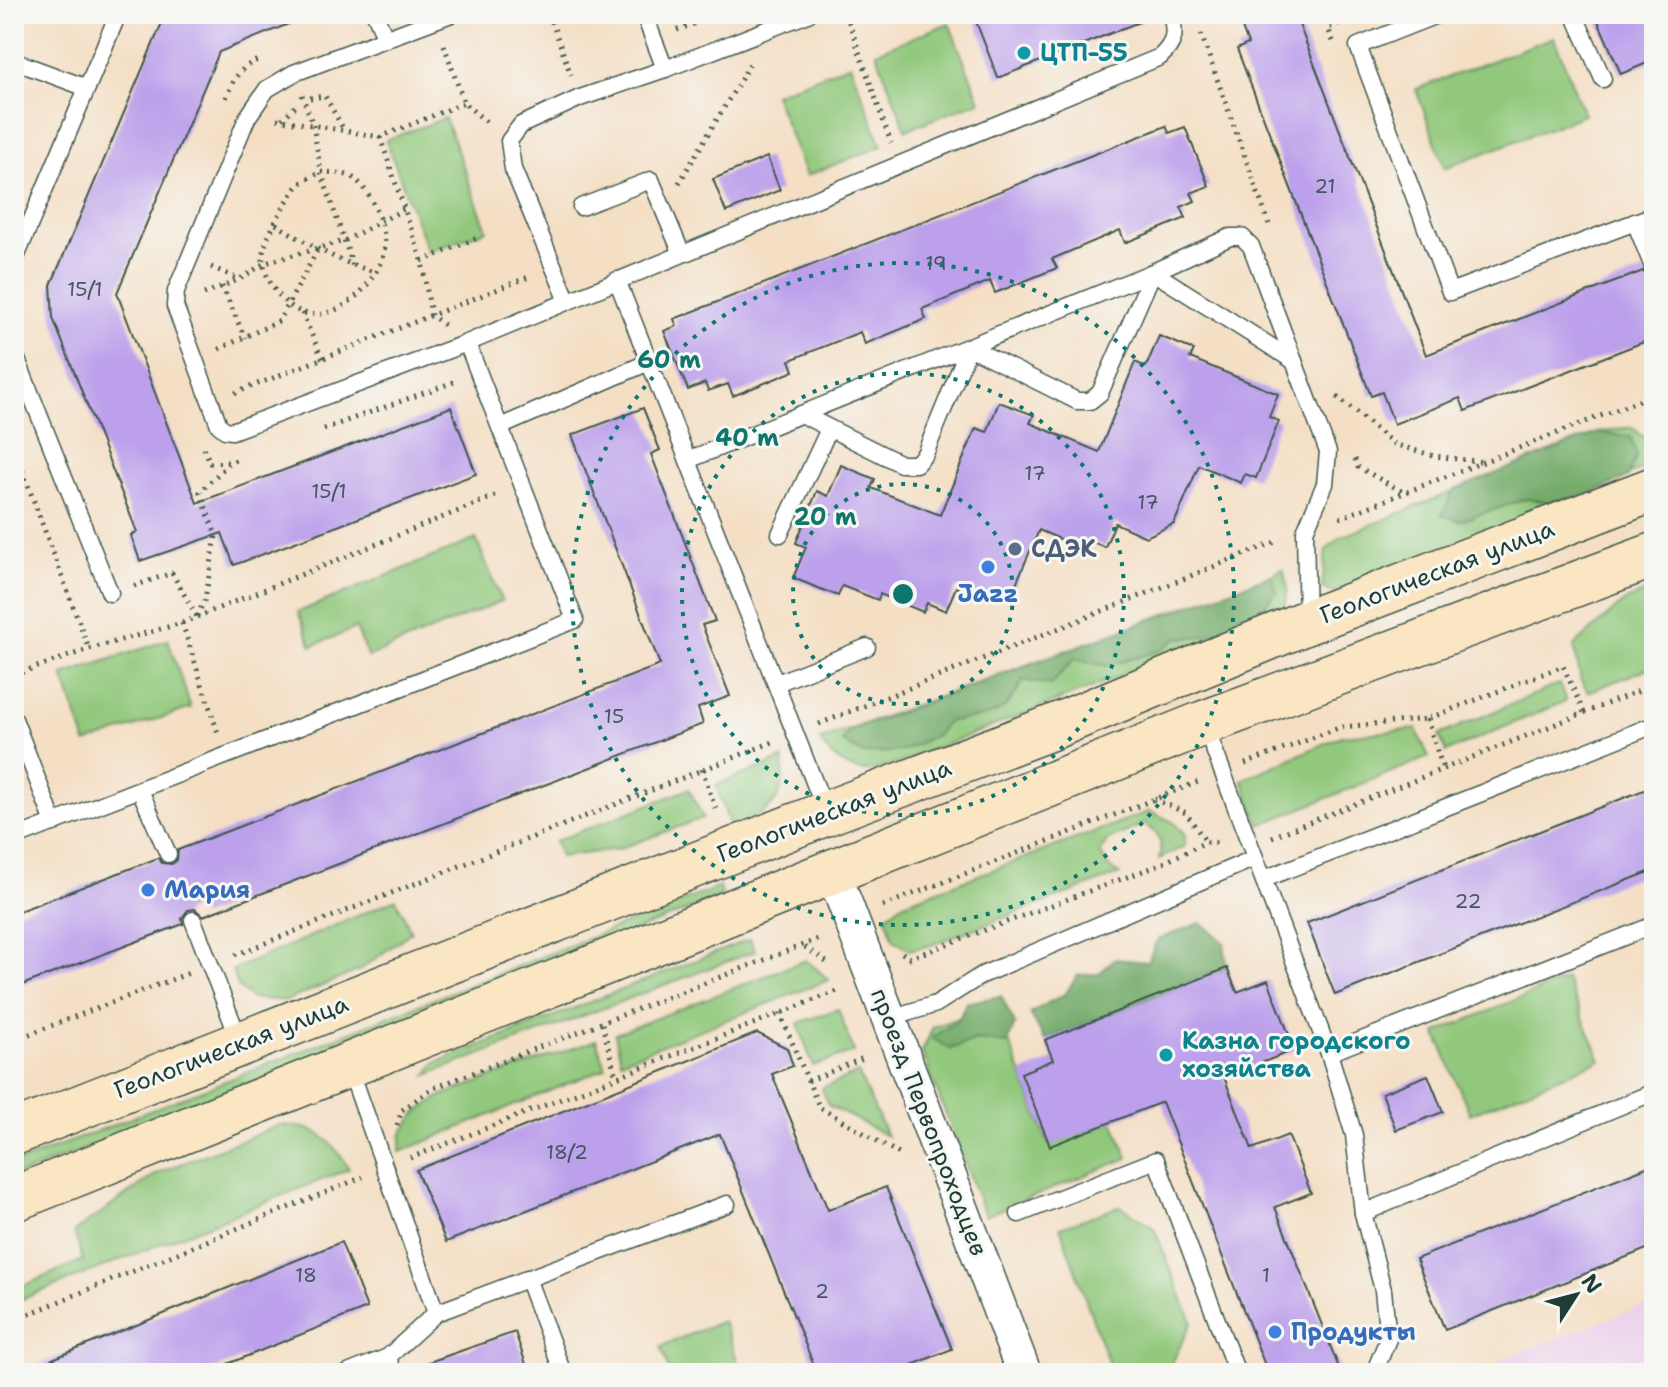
<svg xmlns="http://www.w3.org/2000/svg" width="1668" height="1387" font-family="'Shantell Sans',sans-serif">
<style>
.built{fill:#ebd1eb}
.green{fill:#91c87b;stroke:#588258;stroke-width:2}
.forest{fill:#74ac6b;stroke:#4a7450;stroke-width:2}
.building{fill:#bca0eb}
.lines{fill:none;stroke-linecap:round;stroke-linejoin:round}
.lane-casing{stroke:#3f554a;stroke-width:19}
.street-casing{stroke:#3f554a;stroke-width:37}
.secondary-casing{stroke:#3f554a;stroke-width:47}
.path{stroke:#3f554a;stroke-width:5;stroke-dasharray:2 6;stroke-linecap:butt}
.lane{stroke:#fff;stroke-width:16}
.street{stroke:#fff;stroke-width:34}
.secondary{stroke:#fbe6c4;stroke-width:44}
.ring{fill:none;stroke:#0f766e;stroke-width:4;stroke-dasharray:4 8}
.culture-dot{fill:#0f9aa8;stroke:#f6f6f2;stroke-width:3}
.service-dot{fill:#5c6f8a;stroke:#f6f6f2;stroke-width:3}
.shop-dot{fill:#3f7fe0;stroke:#f6f6f2;stroke-width:3}
.labels{text-anchor:middle;dominant-baseline:central;stroke-width:6;stroke-linejoin:round;paint-order:stroke}
.number-label{font-size:20px;fill:#465662}
.culture-label{font-size:24px;font-weight:bold;fill:#0d838f;stroke:#f6f6f2;text-anchor:start}
.service-label{font-size:24px;font-weight:bold;fill:#4e5e75;stroke:#f6f6f2;text-anchor:start}
.street-label{font-size:24px;fill:#1f3d34;stroke:#f6f6f2}
.shop-label{font-size:24px;font-weight:bold;fill:#366cbe;stroke:#f6f6f2;text-anchor:start}
.centre{fill:#0f766e;stroke:#f6f6f2;stroke-width:4}
.ring-label{font-size:24px;text-anchor:middle;font-weight:bold;fill:#0f766e;stroke:#f6f6f2;stroke-width:6;stroke-linejoin:round;paint-order:stroke}
</style>
<rect width="100%" height="100%" fill="#f6f6f2"/>
<filter id="ink" filterUnits="userSpaceOnUse"><feTurbulence type="fractalNoise" baseFrequency=".0125" numOctaves="2"/><feDisplacementMap in="SourceGraphic" scale="16" xChannelSelector="R" yChannelSelector="G"/><feConvolveMatrix kernelMatrix="1 2 1 2 8 2 1 2 1" color-interpolation-filters="sRGB"/></filter>
<filter id="wash" filterUnits="userSpaceOnUse"><feTurbulence type="fractalNoise" baseFrequency=".006" numOctaves="4" result="noise"/><feDisplacementMap in="SourceGraphic" scale="32" xChannelSelector="R" yChannelSelector="G"/><feGaussianBlur stdDeviation="1.8" result="paint"/><feColorMatrix in="noise" values="0 0 0 0 0 0 0 0 0 0 0 0 0 0 0 0 0 1.4 0 .05"/><feComposite in="paint" operator="in"/></filter>
<g filter="url(#wash)">
<rect width="100%" height="100%" fill="#f4dfc5"/>
<path class="built" d="M1654,1302V1373H1504L1499,1360Z"/>
<g class="green">
<path d="M949,23L980,101L906,130L876,52Z"/>
<path d="M1554,37L1584,115L1445,168L1416,89Z"/>
<path d="M850,64L882,146L806,176L774,94Z"/>
<path d="M445,118L487,230L428,252L386,140Z"/>
<path d="M1631,427L1643,436L1652,455L1646,468L1335,593L1322,588L1326,550L1341,537L1597,433Z"/>
<path d="M476,539L502,601L368,657L356,628L312,646L298,612Z"/>
<path d="M1283,569L1288,587L1285,607L1270,618L901,762C891,765 879,771 868,771C849,772 828,756 820,740L1272,575Z"/>
<path d="M1654,589V666L1588,692L1581,681L1574,646L1626,600Z"/>
<path d="M168,640L191,708L86,743L63,675Z"/>
<path d="M1559,684L1566,701L1446,752L1439,735Z"/>
<path d="M1416,729L1429,757L1260,825L1242,780L1341,736Z"/>
<path d="M783,759C788,805 767,810 731,830L716,785Z"/>
<path d="M689,789L703,818L619,849L560,857L555,841Z"/>
<path d="M1150,811L1173,822L1185,834V846L1159,859C1163,842 1160,832 1144,824L1108,840L1100,852L1109,868L1120,874L928,946L909,950L893,939L886,916L904,903Z"/>
<path d="M719,887L723,896L14,1177V1164Z"/>
<path d="M396,899L411,932L360,970L286,1001L251,998L238,987L232,970Z"/>
<path d="M750,939L755,951L427,1075L435,1063Z"/>
<path d="M806,960L829,980L621,1061L615,1034Z"/>
<path d="M1566,979L1601,1060L1470,1114L1436,1033Z"/>
<path d="M995,1005L1049,1145L1113,1121L1128,1158L985,1216L922,1052L933,1027Z"/>
<path d="M838,1009L854,1052L813,1066L798,1023Z"/>
<path d="M596,1040L606,1068L400,1152L402,1133L416,1113L443,1095Z"/>
<path d="M858,1073L887,1136L828,1105L822,1088Z"/>
<path d="M280,1125C317,1126 331,1138 349,1169L17,1301L14,1298V1290L83,1260L74,1232L158,1173Z"/>
<path d="M1121,1206L1154,1228L1192,1322L1171,1365L1150,1373H1112L1060,1227Z"/>
<path d="M723,1321L742,1373H670L661,1346Z"/>
</g>
<g class="forest">
<path d="M1597,433L1630,436L1637,455L1628,477L1588,495L1548,502L1526,499L1460,521L1442,515L1454,490Z"/>
<path d="M1272,575L1277,592L1253,617L1207,636L1176,638L1163,650L1106,666L1074,659L1051,685L1023,680C1004,720 988,716 948,721L936,735L902,751L864,754L842,742L849,731Z"/>
<path d="M1201,923L1224,942L1227,968L1045,1040L1030,1013L1066,993L1078,975L1099,974L1114,959L1147,962L1158,939Z"/>
<path d="M1001,996L1015,1024L1007,1044L977,1040L950,1049L932,1038L959,1019L966,1003Z"/>
</g>
<g id="blocks">
<g class="building">
<path d="M171,14L311,15L219,52L117,293L197,503L451,407L476,474L234,565L222,533L140,561L131,535L137,532L53,318L51,285L161,25Z"/>
<path d="M973,14H1154V16L998,78Z"/>
<path d="M1237,14H1295L1426,355L1643,271L1647,276L1654,278V338L1465,411L1460,398L1394,424L1382,392L1371,396L1237,49L1248,44Z"/>
<path d="M1595,14H1654V60L1621,74Z"/>
<path d="M1166,126L1169,133L1185,127L1209,186L1191,193L1195,201L1181,207L1186,218L1125,243L1120,230L1052,259L1057,268L995,293L990,281L922,309L926,319L865,344L860,332L790,360L794,371L733,396L728,384L708,391L705,383L688,390L664,331L677,326L674,319Z"/>
<path d="M767,157L780,190L726,212L713,179Z"/>
<path d="M1159,336L1194,350L1190,358L1278,394L1269,417L1279,421L1256,478L1245,474L1241,483L1199,465L1174,524L1146,537L1115,523L1105,547L1085,539L1081,548L1039,530L1013,591L984,598L956,587L946,611L927,603L923,612L880,594L878,600L842,586L838,596L793,578L806,547L796,543L817,491L828,496L841,465L875,479L871,488L940,515L976,428L987,432L999,402L1034,415L1030,423L1099,452L1135,362L1146,367Z"/>
<path d="M643,408L660,450L651,454L715,621L702,625L730,696L698,708L703,724L203,916L195,909L188,910L182,918L183,924L14,988V913L158,858L162,863L172,864L177,860L178,850L660,665L572,435Z"/>
<path d="M1654,786V870L1335,995L1307,923Z"/>
<path d="M1227,968L1237,992L1268,980L1295,1050L1224,1077L1252,1149L1288,1135L1311,1193L1275,1207L1341,1373H1268L1162,1102L1050,1146L1021,1073L1053,1060L1045,1040Z"/>
<path d="M757,1033L787,1048L793,1066L772,1074L828,1210L886,1187L952,1349L892,1373H817L720,1134L446,1242L416,1170Z"/>
<path d="M1428,1075L1443,1112L1396,1130L1382,1093Z"/>
<path d="M1654,1164V1246L1445,1330L1416,1259Z"/>
<path d="M341,1242L367,1308L205,1373H18Z"/>
<path d="M515,1332L529,1373H410L409,1369Z"/>
</g>
</g>
</g>
<g filter="url(#ink)">
<use href="#blocks" fill-opacity="0" stroke="#3f554a" stroke-width="2"/>
<g class="lines">
<g class="lane-casing">
<g id="lane">
<path d="M375,14L386,39"/>
<path d="M451,14L294,73L267,89L247,118L176,291L175,306L219,425L225,430L232,431L467,343L1160,57C1175,43 1176,34 1171,14"/>
<path d="M644,14L665,69"/>
<path d="M1439,14L1358,46L1450,292L1654,215"/>
<path d="M1574,14L1603,79"/>
<path d="M14,61L87,88"/>
<path d="M581,207L651,180L681,252"/>
<path d="M1635,222L1653,267"/>
<path d="M14,262L118,14"/>
<path d="M617,280L826,812"/>
<path d="M567,299L513,169L509,141L521,125L580,98L665,69L808,14"/>
<path d="M14,352L110,593"/>
<path d="M801,414L901,464H916L925,454L969,347L1077,401H1090L1100,393L1153,272L1294,361"/>
<path d="M500,427L649,362"/>
<path d="M688,460L1153,272L1230,237H1242L1251,246L1328,452L1325,484L1305,531L1307,621"/>
<path d="M780,534L829,429"/>
<path d="M777,683L867,647"/>
<path d="M14,719L54,823"/>
<path d="M1204,723L1329,1053L1354,1135L1363,1213L1383,1290L1388,1339L1374,1373"/>
<path d="M140,790L168,854"/>
<path d="M14,838L575,620L467,343"/>
<path d="M1264,879L1654,725"/>
<path d="M193,920L240,1042"/>
<path d="M891,1018L936,1004L982,975L1255,858"/>
<path d="M1329,1053L1654,925"/>
<path d="M1363,1213L1654,1092"/>
<path d="M1019,1214L1156,1160L1237,1373"/>
<path d="M527,1278L563,1373"/>
<path d="M436,1313L727,1204"/>
<path d="M388,1357L393,1373"/>
<path d="M348,1373L388,1357L436,1313L349,1066"/>
</g>
</g>
<g class="street-casing">
<path id="street" d="M833,872L1024,1373"/>
</g>
<g class="secondary-casing">
<g id="secondary">
<path d="M14,1133L827,813L1048,729L1307,622L1654,489"/>
<path d="M14,1199L1204,723L1654,555"/>
</g>
</g>
<g class="path">
<path d="M549,14L571,75"/>
<path d="M846,14L891,143"/>
<path d="M677,30L722,14"/>
<path d="M1201,34L1269,224"/>
<path d="M1333,41L1328,28L1342,22"/>
<path d="M444,45L464,103L489,124"/>
<path d="M302,95L313,125L321,172L353,266"/>
<path d="M226,98C234,78 240,67 260,59"/>
<path d="M310,98L325,96L344,130"/>
<path d="M277,119L380,137L464,103"/>
<path d="M282,119L298,104"/>
<path d="M380,137L422,261L431,315L444,325"/>
<path d="M321,172C332,173 347,172 356,180C371,192 389,232 384,251C377,286 331,330 295,309C278,299 261,274 263,253C264,241 290,192 300,184C306,179 314,176 321,172Z"/>
<path d="M679,183L750,64"/>
<path d="M276,224C308,244 338,262 375,272"/>
<path d="M422,261L480,237"/>
<path d="M211,267L239,279"/>
<path d="M222,286L245,338"/>
<path d="M204,294L240,279L265,263L344,241L404,209"/>
<path d="M302,313L323,360"/>
<path d="M219,349L279,321L317,251"/>
<path d="M235,393L531,276"/>
<path d="M1650,396L1654,405"/>
<path d="M1337,397L1394,444L1434,456L1484,462"/>
<path d="M324,429L454,382"/>
<path d="M14,448L89,649"/>
<path d="M204,448L210,463L230,462L239,459"/>
<path d="M1355,459L1358,467L1405,493"/>
<path d="M14,486L26,481"/>
<path d="M1340,518L1654,395"/>
<path d="M134,586L172,573L197,617"/>
<path d="M197,616L205,599L216,536L200,492L228,464"/>
<path d="M182,623L218,733"/>
<path d="M14,675L89,649L182,623L500,494"/>
<path d="M1427,719L1443,769"/>
<path d="M819,724L1278,541"/>
<path d="M1245,764L1341,727L1427,719L1563,666L1584,713"/>
<path d="M702,769L717,813"/>
<path d="M1154,799L1186,813L1206,842"/>
<path d="M1272,837L1654,685"/>
<path d="M883,906L1198,782"/>
<path d="M805,947L829,964"/>
<path d="M902,953L910,958L1159,865L1206,842L1220,843"/>
<path d="M235,955L773,742"/>
<path d="M780,1013L819,1107L903,1156"/>
<path d="M602,1024L616,1077"/>
<path d="M14,1040L189,973"/>
<path d="M808,1081L866,1057"/>
<path d="M397,1125L402,1110L431,1089L821,938"/>
<path d="M410,1158L840,990"/>
<path d="M14,1320L363,1177"/>
</g>
<use href="#lane" class="lane"/>
<use href="#street" class="street"/>
<use href="#secondary" class="secondary"/>
</g>
</g>
<g class="ring">
<circle cx="903" cy="594" r="110"/>
<circle cx="903" cy="594" r="221"/>
<circle cx="903" cy="594" r="331"/>
</g>
<g class="culture-dot">
<circle cx="1024" cy="53" r="8"/>
<circle cx="1166" cy="1055" r="8"/>
</g>
<circle class="service-dot" cx="1015" cy="549" r="8"/>
<g class="shop-dot">
<circle cx="988" cy="567" r="8"/>
<circle cx="148" cy="890" r="8"/>
<circle cx="1275" cy="1332" r="8"/>
</g>
<g class="labels">
<g class="number-label">
<text x="1325" y="186">21</text>
<text x="936" y="263">19</text>
<text x="85" y="289">15/1</text>
<text x="1035" y="473">17</text>
<text x="329" y="491">15/1</text>
<text x="1148" y="502">17</text>
<text x="614" y="716">15</text>
<text x="1468" y="901">22</text>
<text x="567" y="1152">18/2</text>
<text x="306" y="1275">18</text>
<text x="1266" y="1275">1</text>
<text x="822" y="1291">2</text>
</g>
<g class="culture-label">
<text x="1040" y="53">ЦТП-55</text>
<text x="1182" y="1041">Казна городского<tspan x="1182" dy="28">хозяйства</tspan></text>
</g>
<g class="service-label">
<text x="1031" y="549">СДЭК</text>
</g>
<g class="street-label">
<text transform="translate(1437 572) rotate(-21)">Геологическая улица</text>
<text transform="translate(834 811) rotate(-21)">Геологическая улица</text>
<text transform="translate(231 1047) rotate(-21)">Геологическая улица</text>
<text transform="translate(929 1122) rotate(69)">проезд Первопроходцев</text>
</g>
<g class="shop-label">
<text x="988" y="594" text-anchor="middle">Jazz</text>
<text x="164" y="890">Мария</text>
<text x="1291" y="1332">Продукты</text>
</g>
</g>
<circle cx="903" cy="594" r="12" class="centre"/>
<g class="ring-label">
<text x="669" y="368">60 m</text>
<text x="747" y="446">40 m</text>
<text x="825" y="525">20 m</text>
</g>
<rect width="1668" height="1387" fill="none" stroke="#f6f6f2" stroke-width="48"/>
<g transform="translate(1576 1295) rotate(54)" stroke="#f6f6f2" stroke-width="6" paint-order="stroke">
<path d="M0-6L14 30L0 20L-14 30Z" fill="#1f3d34"/>
<text y="-12" font-size="22" font-weight="bold" text-anchor="middle" fill="#1f3d34">N</text>
</g>
</svg>
